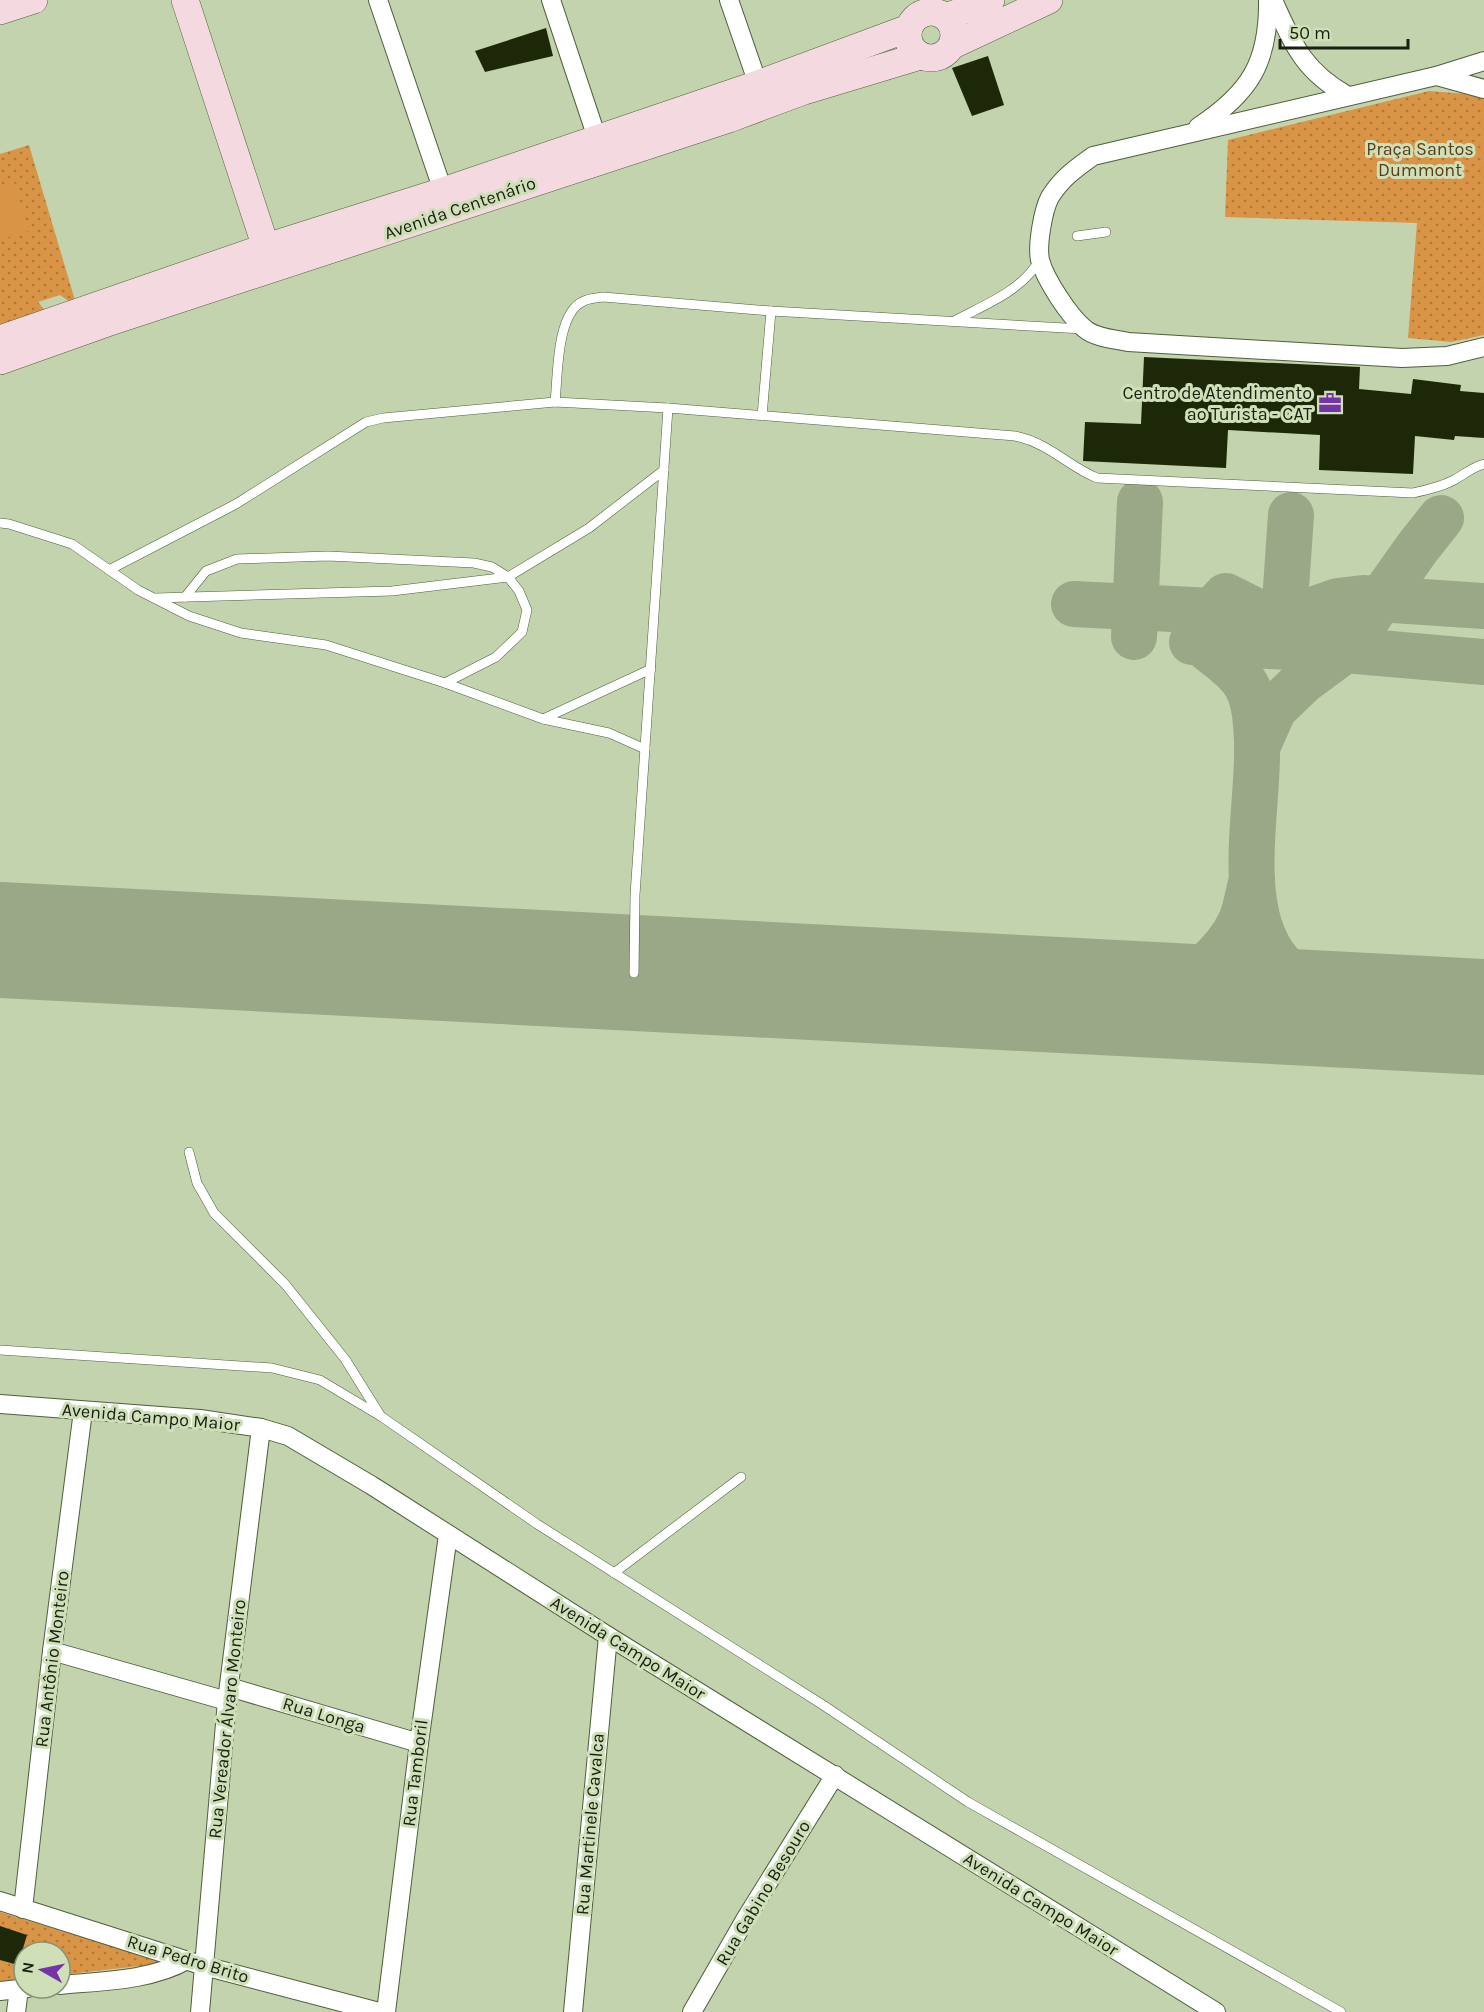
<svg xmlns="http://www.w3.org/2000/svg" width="1484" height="2012" font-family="Karla,sans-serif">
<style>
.grass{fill:url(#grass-dots)}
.garden{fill:#da9445}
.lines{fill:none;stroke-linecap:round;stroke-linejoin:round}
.taxiway{stroke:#9aa887;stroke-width:46}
.runway{stroke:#9aa887;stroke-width:116}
.building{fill:#1c2807}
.lane-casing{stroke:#505e3c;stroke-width:10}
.street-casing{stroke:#505e3c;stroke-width:20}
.secondary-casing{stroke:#505e3c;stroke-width:28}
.lane{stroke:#fff;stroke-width:9}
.street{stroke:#fff;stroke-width:18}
.secondary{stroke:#f4dae0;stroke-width:27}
.labels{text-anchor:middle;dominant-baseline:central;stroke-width:6;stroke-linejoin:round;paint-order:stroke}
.park-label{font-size:18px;fill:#5c3c19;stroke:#cfe0b9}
.street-label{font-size:18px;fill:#191f10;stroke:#cfe0b9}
.poi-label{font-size:18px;fill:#191f10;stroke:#cfe0b9;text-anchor:end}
</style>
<defs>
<pattern id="grass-dots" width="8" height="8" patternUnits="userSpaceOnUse" patternTransform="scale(1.5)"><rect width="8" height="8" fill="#da9445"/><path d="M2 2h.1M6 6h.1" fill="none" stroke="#b07838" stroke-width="1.8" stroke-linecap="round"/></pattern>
</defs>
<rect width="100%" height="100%" fill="#c3d3ad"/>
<g class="grass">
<path d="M1429,91L1467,94L1484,99V335L1451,342L1408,338L1417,223L1225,217L1228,140Z"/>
<path d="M29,145L77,307L60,295L38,302L49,315L0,328V154Z"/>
<path d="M0,1912L166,1963L60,1975V1952H24V1979L0,1982Z"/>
</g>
<path class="garden" d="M14,182L29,231L0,240V186Z"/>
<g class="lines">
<g class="taxiway">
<path d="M1074,604L1212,611L1226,596L1260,613L1299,615L1338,601L1363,598L1484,606"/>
<path d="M1134,637L1140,502"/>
<path d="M1192,642L1345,650L1484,662"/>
<path d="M1201,643C1214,654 1232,665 1242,679C1255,695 1256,721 1257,740C1260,808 1230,916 1285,969C1302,986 1324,998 1345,1010"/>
<path d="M1282,646L1291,515"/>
<path d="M1257,747L1274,709L1303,681L1345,650L1418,547L1441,518"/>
<path d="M1149,1000C1187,981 1222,962 1241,921C1246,909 1248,893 1252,880"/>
</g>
<path class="runway" d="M0,940L1484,1017"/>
</g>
<g class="building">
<path d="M546,28L553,56L485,72L475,51Z"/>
<path d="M988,56L1004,105L972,116L952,68Z"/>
<path d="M1144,357L1360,367L1359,389L1411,394L1413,379L1461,385L1460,391L1484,393V438L1455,436L1454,440L1415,436L1413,474L1319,470L1320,435L1228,430L1226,468L1083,461L1085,422L1141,424Z"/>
<path d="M0,1926L27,1935L18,1965L0,1960Z"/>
</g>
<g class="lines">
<g class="lane-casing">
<g id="lane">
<path d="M1077,236L1106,232"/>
<path d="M956,320C986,304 1021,291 1039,261"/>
<path d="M555,402C558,376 556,312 584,301C589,298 597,298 603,297L771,311L1083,329"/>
<path d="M762,416L771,311"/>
<path d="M0,523L9,524L72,544L138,590L189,616L241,633L326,645L445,683L543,719L609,733L645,749"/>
<path d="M109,570L236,504L366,422L383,418L555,402L668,408"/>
<path d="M185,597L206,571L237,559L328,556L474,563L492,567L508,577L519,591L527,610L522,632L496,657L445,683"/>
<path d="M156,598L392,591L508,577L589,528L664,470"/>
<path d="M543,719L651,669"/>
<path d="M634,973L635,895L668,408L1015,436C1051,444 1066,465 1097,478L1413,493C1427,490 1441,487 1454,480C1465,474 1472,467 1484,464"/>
<path d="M189,1152L197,1183L214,1213L285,1284L345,1359L380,1415"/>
<path d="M0,1350L272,1368L320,1380L382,1417L537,1524L823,1705L968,1802L1341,2012"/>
<path d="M614,1573L741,1477"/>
</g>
</g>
<g class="street-casing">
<g id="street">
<path d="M378,0L443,191"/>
<path d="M551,0L597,138"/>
<path d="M729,0L758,84"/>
<path d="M1273,0C1293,44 1303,71 1348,96"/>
<path d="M1484,61L1436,76L1093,156C1075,169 1062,178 1050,197C1043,210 1037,245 1040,260C1045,279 1069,316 1085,329C1096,338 1114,339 1128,342L1402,358L1447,356L1484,347"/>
<path d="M1437,76L1484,89"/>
<path d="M1198,127C1250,93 1269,62 1268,0"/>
<path d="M0,1404L200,1419L261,1428L288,1436L371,1485L608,1636L1216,2012"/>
<path d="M52,1651L227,1701"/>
<path d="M229,1687L419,1743"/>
<path d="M0,1901L204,1966L379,2012"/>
<path d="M23,1909L52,1651L83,1411"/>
<path d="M60,1985C101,1981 150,1981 187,1960"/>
<path d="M0,1991L28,1988"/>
<path d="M16,2012L19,1989"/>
<path d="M200,2012L227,1701L261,1428"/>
<path d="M386,2012L419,1743L448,1535"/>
<path d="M573,2012L608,1636"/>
<path d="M692,2012L746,1918L835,1775"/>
</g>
</g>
<g class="secondary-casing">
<g id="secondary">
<path d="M185,0L271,263"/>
<path d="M0,11L34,0"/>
<circle cx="931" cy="35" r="23"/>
<path d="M946,17L991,0"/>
<path d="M953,45L1049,0"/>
<path d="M0,339L266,247L443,191L758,84L909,28"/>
<path d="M0,361L107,323L729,119L804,91L920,56"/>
</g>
</g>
<use href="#lane" class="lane"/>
<use href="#street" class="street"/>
<use href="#secondary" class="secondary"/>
</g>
<defs>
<g id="office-bare" transform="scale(1.8)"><path d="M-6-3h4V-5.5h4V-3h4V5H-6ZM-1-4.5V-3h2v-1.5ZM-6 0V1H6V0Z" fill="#7533a8" stroke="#cfe0b9" stroke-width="2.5" paint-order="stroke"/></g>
</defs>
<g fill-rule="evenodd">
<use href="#office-bare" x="1330" y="403"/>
</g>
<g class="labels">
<g class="park-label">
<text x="1420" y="149">Praça Santos<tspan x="1420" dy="21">Dummont</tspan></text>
</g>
<g class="street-label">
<text transform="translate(460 208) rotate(-19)">Avenida Centenário</text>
<text transform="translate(151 1417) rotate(5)">Avenida Campo Maior</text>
<text transform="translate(628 1648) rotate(32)">Avenida Campo Maior</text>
<text transform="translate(52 1659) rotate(-83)">Rua Antônio Monteiro</text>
<text transform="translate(324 1715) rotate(17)">Rua Longa</text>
<text transform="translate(227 1719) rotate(-84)">Rua Vereador Álvaro Monteiro</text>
<text transform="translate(415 1773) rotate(-83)">Rua Tamboril</text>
<text transform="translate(590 1824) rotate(-85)">Rua Martinele Cavalca</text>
<text transform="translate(763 1893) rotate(-59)">Rua Gabino Besouro</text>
<text transform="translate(1041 1904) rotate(32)">Avenida Campo Maior</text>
<text transform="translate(188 1959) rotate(17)">Rua Pedro Brito</text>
</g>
<g class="poi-label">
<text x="1312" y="393">Centro de Atendimento<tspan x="1312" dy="21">ao Turista - CAT</tspan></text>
</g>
</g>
<g transform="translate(42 1970) rotate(279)"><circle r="28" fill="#cfe0b9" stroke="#869375" stroke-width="1.5"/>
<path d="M0-4.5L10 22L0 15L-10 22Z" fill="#7533a8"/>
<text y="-9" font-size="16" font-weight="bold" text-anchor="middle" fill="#191f10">N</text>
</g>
<path d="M1280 39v9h128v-9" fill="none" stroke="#191f10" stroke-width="3"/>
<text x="1289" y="39" font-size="18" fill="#191f10" stroke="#cfe0b9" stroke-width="4.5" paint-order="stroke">50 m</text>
</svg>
